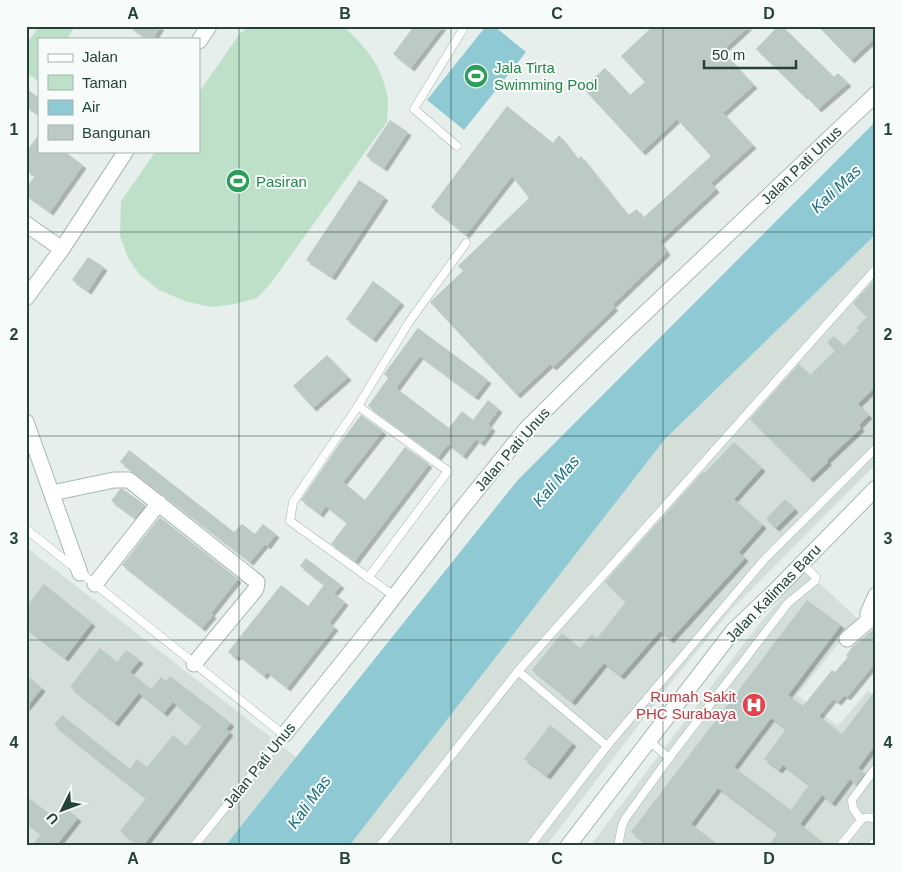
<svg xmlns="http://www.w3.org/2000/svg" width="902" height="872" font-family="Arial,sans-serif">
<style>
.built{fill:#d4dfda}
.green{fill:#bfe0c8}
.water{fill:#8ec9d4}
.building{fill:#bbcac4;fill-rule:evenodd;filter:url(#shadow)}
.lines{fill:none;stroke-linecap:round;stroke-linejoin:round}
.lane-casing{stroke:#a8b8b2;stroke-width:9}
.street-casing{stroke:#a8b8b2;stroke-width:17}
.secondary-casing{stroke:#a4bbb3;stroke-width:17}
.lane{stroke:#fff;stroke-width:8}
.street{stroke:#fff;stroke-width:15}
.secondary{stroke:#fff;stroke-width:15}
.grid{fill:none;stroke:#24423a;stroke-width:1;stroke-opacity:0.55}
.labels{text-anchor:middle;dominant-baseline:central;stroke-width:4;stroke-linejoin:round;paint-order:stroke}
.leisure-label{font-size:15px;fill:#27864d;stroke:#f7fbf9;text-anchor:start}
.street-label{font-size:15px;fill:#24423a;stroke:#f7fbf9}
.health-label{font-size:15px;fill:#be3a42;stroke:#f7fbf9;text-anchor:end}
.water-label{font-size:16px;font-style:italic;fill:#1c6f80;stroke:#f7fbf9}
.neatline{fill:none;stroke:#24423a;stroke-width:2}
.grid-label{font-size:16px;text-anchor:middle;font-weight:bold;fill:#24423a}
</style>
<defs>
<filter id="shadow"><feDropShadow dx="3.5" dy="3.5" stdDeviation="0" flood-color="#0004"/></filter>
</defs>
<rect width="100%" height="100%" fill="#e6efeb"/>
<g class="built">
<path d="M876,234V464L732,609L670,684L546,846H349L665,439Z"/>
<path d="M26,547L296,757L225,846H26Z"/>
<path d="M805,570L858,619L797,695L838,726L868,691L876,697V846H590L755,629Z"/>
</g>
<g class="green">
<path d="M39,26H72L74,28L67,39H39L38,81L26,72V45Z"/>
<path d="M251,26H343C365,46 381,65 387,94C389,102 387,113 387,122L271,283L257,298L234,304L212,307L187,302L159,290L139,274L128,258L120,236L121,201L156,151H199V92L241,32Z"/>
</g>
<g class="water">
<path d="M486,26H494L526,52L464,130L427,100Z"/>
<path d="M876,121V234L665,439L349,846H225L517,481Z"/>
</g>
<g class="building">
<path d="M129,26H161L153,39H146Z"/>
<path d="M414,26H443L411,68L393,54Z"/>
<path d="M653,26H749L722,51L754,85L723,113L753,145L711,183L716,189L660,241L667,252L612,305L615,307L583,338L553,367L550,364L517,395L430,302L463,271L458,266L529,198L512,176L466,235L431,207L507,106L553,143L559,135L578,159L581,156L628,215L637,209L643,218L711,156L677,119L642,152L583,88L605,68L630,95L645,82L621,56Z"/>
<path d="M778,26H782L834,77L838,73L848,83L818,109L805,95L804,96L756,49Z"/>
<path d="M818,26H876V37L851,60Z"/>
<path d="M26,88L39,98V115L26,106Z"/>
<path d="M390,120L408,132L384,168L366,156Z"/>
<path d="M39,134V151H64L83,165L50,212L26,195V188L35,176L26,170V152Z"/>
<path d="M359,180L385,197L332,277L306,260Z"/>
<path d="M88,257L104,267L88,291L72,280Z"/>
<path d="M876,278V386L858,404L869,415L859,425L861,428L827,460L828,462L810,479L750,419L799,364L810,375L835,351L827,342L834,336L844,346L859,330L856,328L867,317L853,303Z"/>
<path d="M373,281L401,302L373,339L346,319Z"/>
<path d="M418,328L488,380L475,397L420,356L396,388L449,428L462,411L473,420L488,400L499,409L488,424L492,428L481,443L476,439L463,456L448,444L438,457L368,406L388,378L384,374Z"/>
<path d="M327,355L348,377L313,408L293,386Z"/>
<path d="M361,415L383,431L343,482L365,500L405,447L429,464L355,561L331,544L347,523L326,506L320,514L301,500L340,443Z"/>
<path d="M734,442L762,468L734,499L763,525L739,552L745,558L670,640L660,631L621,676L604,663L572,702L532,670L562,633L580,648L592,634L597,638L626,602L605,582L703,472L705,473Z"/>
<path d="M129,450L234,532L242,524L255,534L263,524L276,534L267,546L265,544L250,562L120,462Z"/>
<path d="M120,489H123L145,505L135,518L111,501Z"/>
<path d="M785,499L795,509L776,528L766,519Z"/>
<path d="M160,517L238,579L211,613L213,615L202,628L122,565Z"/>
<path d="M306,558L341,585L334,593L345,602L329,623L335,627L287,688L267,672L264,676L238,655L236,658L228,652L281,585L308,606L324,585L300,566Z"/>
<path d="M44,584L92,623L65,658L26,628V607Z"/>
<path d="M807,600L841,625L788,695L803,706L832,670L835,672L848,657L846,656L852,647L876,627V662L847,697L844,695L838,702L833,699L819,716L842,734L876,689V744L858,768L865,773L856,785L850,779L832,803L822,795L800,824L828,846H768L778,833L718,788L691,824L720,846H649L631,832ZM771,718L786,729L764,759L779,770L783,765L809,785L791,810L734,767Z"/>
<path d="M100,648L117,662L126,650L140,660L130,672L151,689L161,677L166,681L170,676L231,723L226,729L230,732L143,846H139L120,831L146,798L54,725L62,715L130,769L137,759L147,767L173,735L186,746L202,726L173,702L164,713L139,693L115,723L70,687Z"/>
<path d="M26,675L42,688L26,708Z"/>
<path d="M550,725L573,743L547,776L524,759Z"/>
<path d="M26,796L54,817L63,806L78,818L56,846H32L41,834L26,822Z"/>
</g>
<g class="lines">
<g class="lane-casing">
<g id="lane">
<path d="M457,146L414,109L465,26"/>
<path d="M358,406L448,471L368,578"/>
<path d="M26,529L284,735L194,846"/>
<path d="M394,596L290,521L293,502L358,406L409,322L466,243"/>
<path d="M518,671L607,746"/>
<path d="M648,740L669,758"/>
<path d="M861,820L853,808L852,800L874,770"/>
<path d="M380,846L518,671L876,269"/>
<path d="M530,846L607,746L763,561L876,448"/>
<path d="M618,846L622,826L625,819L669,758L788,603L815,581L816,577L802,564"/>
<path d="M840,846L861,820C866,816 870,817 876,820"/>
<path d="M871,846L876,841"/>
</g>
</g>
<g class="street-casing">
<g id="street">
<path d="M199,41L209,26"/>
<path d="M26,224L62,249L26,298"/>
<path d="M62,249L126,151"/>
<path d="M26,422L80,573"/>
<path d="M52,493L114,480H129L257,582L256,589L194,664"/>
<path d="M95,584L159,503"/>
<path d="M868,621V613L876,595"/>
<path d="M847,639L868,621L876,613"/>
<path d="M284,735L374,623L463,507L527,428L603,353L876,94"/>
</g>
</g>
<g class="secondary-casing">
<path id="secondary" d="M568,846L733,631L776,590L876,488"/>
</g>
<use href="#lane" class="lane"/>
<use href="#street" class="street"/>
<use href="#secondary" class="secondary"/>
</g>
<path class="grid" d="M239,26V846M451,26V846M663,26V846M26,232H876M26,436H876M26,640H876"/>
<defs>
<g id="stadium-disc" transform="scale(1.25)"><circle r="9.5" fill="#2e9e5b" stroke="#f7fbf9"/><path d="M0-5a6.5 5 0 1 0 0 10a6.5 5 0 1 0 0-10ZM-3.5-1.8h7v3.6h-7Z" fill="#fff"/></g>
<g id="hospital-disc" transform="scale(1.25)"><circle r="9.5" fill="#e0444e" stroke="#f7fbf9"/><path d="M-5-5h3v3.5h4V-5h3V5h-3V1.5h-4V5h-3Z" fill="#fff"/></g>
</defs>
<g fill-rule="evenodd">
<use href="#stadium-disc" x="476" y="76"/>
<use href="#stadium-disc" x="238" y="181"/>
<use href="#hospital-disc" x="754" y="705"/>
</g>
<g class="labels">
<g class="leisure-label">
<text x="494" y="67">Jala Tirta<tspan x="494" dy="17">Swimming Pool</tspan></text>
<text x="256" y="181">Pasiran</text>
</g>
<g class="street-label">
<text transform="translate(801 165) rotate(-44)">Jalan Pati Unus</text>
<text transform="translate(512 449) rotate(-49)">Jalan Pati Unus</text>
<text transform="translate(773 593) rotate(-46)">Jalan Kalimas Baru</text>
<text transform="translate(259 765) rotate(-51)">Jalan Pati Unus</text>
</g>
<g class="health-label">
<text x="736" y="696">Rumah Sakit<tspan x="736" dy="17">PHC Surabaya</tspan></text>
</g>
<g class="water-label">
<text transform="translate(836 189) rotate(-43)">Kali Mas</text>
<text transform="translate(556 481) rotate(-49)">Kali Mas</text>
<text transform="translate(309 802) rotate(-54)">Kali Mas</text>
</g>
</g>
<rect width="902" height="872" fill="none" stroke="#f7fbf9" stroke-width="55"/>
<rect x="38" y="38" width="162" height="115" fill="#f7fbf9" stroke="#a3b1ad"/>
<rect x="48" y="54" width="25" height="8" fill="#ffffff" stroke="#a3b1ad"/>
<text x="82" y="62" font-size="15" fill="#24423a">Jalan</text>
<rect x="48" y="75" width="25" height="15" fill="#bfe0c8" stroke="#a3b1ad"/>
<text x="82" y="88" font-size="15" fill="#24423a">Taman</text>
<rect x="48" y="100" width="25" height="15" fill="#8ec9d4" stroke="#a3b1ad"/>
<text x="82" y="112" font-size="15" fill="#24423a">Air</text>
<rect x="48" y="125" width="25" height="15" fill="#bbcac4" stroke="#a3b1ad"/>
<text x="82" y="138" font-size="15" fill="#24423a">Bangunan</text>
<g transform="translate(62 810) rotate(228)" stroke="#f7fbf9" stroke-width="4" paint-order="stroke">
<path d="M0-4L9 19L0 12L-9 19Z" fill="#24423a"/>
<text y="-8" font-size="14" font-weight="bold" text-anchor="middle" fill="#24423a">U</text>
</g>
<path d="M704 60v8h92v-8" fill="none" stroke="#24423a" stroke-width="2.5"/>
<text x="712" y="60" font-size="15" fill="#24423a" stroke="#f7fbf9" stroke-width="4" paint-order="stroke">50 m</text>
<rect x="28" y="28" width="846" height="816" class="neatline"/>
<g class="grid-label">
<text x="133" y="19">A</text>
<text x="345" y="19">B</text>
<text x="557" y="19">C</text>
<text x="769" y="19">D</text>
<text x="14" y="135">1</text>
<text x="888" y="135">1</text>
<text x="14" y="340">2</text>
<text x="888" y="340">2</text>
<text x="14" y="544">3</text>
<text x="888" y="544">3</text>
<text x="14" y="748">4</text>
<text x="888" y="748">4</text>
<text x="133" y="864">A</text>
<text x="345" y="864">B</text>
<text x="557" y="864">C</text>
<text x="769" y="864">D</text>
</g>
</svg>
